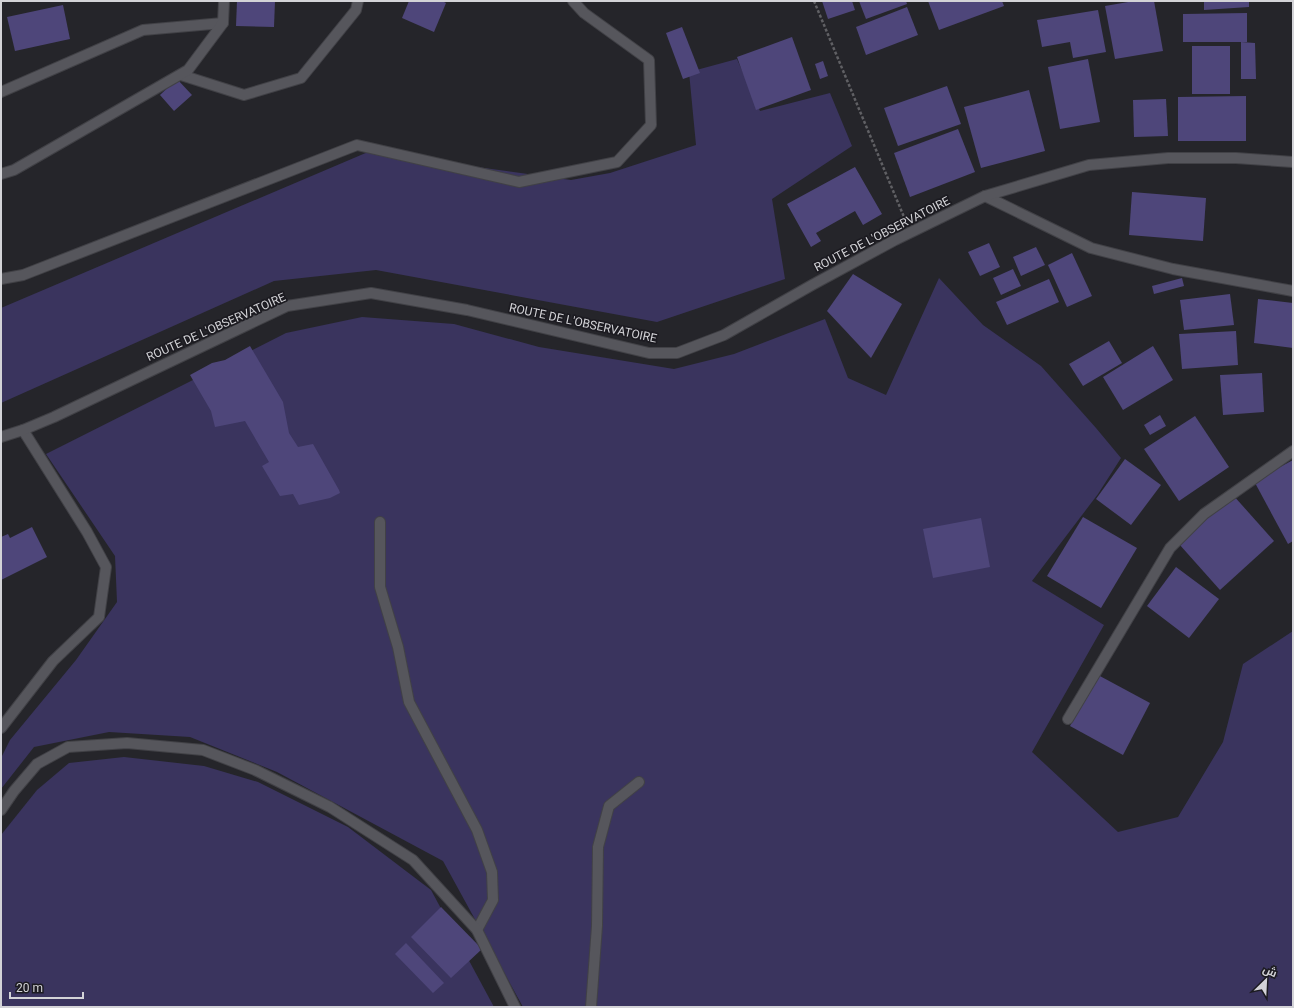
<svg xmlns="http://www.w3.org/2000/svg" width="1294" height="1008" font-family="Roboto,Cairo,sans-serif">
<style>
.green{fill:#3a345e}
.building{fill:#4e467a}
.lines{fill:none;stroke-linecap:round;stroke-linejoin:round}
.minor-casing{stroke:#414146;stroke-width:12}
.tertiary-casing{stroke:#414146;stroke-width:12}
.path{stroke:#606064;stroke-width:2.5;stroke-dasharray:3 2;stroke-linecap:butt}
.minor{stroke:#56565c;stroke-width:10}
.tertiary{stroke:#56565c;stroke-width:10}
.labels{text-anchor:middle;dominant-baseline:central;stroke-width:3.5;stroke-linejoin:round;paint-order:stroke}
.street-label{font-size:12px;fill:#d3d3d7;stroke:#1c1b21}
</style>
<rect width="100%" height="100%" fill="#25252a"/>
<g class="green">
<path d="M737,59L760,111L830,93L852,146L772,199L785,279L657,322L376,270L274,281L1,403V308L368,152L571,180L610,173L696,145L689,72Z"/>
<path d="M939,278L983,325L1041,366L1096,428L1121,458L1098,494L1032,581L1104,625L1032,752L1118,832L1178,817L1223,742L1243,664L1293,631V1007H523L443,861L277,772L190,737L109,732L34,747L1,789V758L10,740L76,660L117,602L115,556L46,454L286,333L362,317L454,324L539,347L674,369L734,354L825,319L848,378L886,395Z"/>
<path d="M124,757L204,766L258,782L348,827L431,890L494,1007H1V835L37,790L69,763Z"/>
</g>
<g class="building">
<path d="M237,1H275L274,27L236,26Z"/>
<path d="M409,1H442L446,3L434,32L402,18Z"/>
<path d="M822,1H852L855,10L828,19Z"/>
<path d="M859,1H906L907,4L866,19Z"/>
<path d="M928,1H1002L1004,6L939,30Z"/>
<path d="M1134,1H1154L1163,51L1115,59L1105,6Z"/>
<path d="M1204,1H1249V7L1204,10Z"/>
<path d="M63,5L70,39L15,51L7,17Z"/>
<path d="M907,7L918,35L866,55L856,27Z"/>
<path d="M1098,10L1106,52L1073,58L1070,42L1042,47L1037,20Z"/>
<path d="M1247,13V42H1183V14Z"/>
<path d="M682,27L700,73L683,79L666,33Z"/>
<path d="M792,37L811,90L756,110L737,57Z"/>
<path d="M1241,42L1255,43L1256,79H1241Z"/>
<rect x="1192" y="46" width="38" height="48"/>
<path d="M1088,59L1100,122L1060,129L1048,67Z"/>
<path d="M823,61L828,76L820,79L815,64Z"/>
<path d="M177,79L192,95L174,111L160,95Z"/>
<path d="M947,86L961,124L898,146L884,108Z"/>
<path d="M1029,90L1045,151L981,168L964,107Z"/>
<path d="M1246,96V141H1178V97Z"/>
<path d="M1166,99L1168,136L1134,137L1133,100Z"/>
<path d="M958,129L975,172L910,197L894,153Z"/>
<path d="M855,167L882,214L863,225L855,211L816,233L821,241L811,247L787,204Z"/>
<path d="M1132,192L1206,198L1203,241L1129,235Z"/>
<path d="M989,243L1000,267L980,276L968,252Z"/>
<path d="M1036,247L1045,265L1021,276L1013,257Z"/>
<path d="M1072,253L1092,296L1067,307L1048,265Z"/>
<path d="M1013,269L1021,286L1001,295L993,278Z"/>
<path d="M853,274L902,304L871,358L827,311Z"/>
<path d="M1182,278L1184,286L1154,294L1152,286Z"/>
<path d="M1049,279L1059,302L1007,325L996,302Z"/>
<path d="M1230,294L1234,325L1184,330L1180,300Z"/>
<path d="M1258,299L1293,303V348L1254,343Z"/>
<path d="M1236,331L1238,365L1182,369L1179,334Z"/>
<path d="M1109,341L1122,363L1083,386L1069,364Z"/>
<path d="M250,346L283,402L289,433L298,447L313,444L339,490L340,493L330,498L299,505L293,494L280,496L262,466L269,462L245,421L215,427L211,411L190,375L212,363L225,360Z"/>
<path d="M1153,346L1173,380L1123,410L1103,377Z"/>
<path d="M1262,373L1264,412L1223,415L1220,375Z"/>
<path d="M1160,415L1166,426L1150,435L1144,425Z"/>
<path d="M1195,416L1229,467L1179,501L1144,449Z"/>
<path d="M1125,459L1161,485L1131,525L1096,499Z"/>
<path d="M1293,460V541L1288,544L1254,481Z"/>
<path d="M1233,495L1274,541L1220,590L1179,544Z"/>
<path d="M1083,517L1137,548L1101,608L1047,576Z"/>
<path d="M981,518L990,567L933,578L923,529Z"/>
<path d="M32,527L47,557L1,580V537L8,534L10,538Z"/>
<path d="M1176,567L1219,599L1189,638L1147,606Z"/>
<path d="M1098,675L1150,703L1123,755L1070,726Z"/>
<path d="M441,907L482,949L451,978L411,937Z"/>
<path d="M406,943L444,983L433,993L395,954Z"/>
</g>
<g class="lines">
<g class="minor-casing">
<g id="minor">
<path d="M181,75L244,95L301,78L356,10L358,1"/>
<path d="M1,92L143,30L223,23"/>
<path d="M1,174L14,170L188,70L223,23L224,1"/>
<path d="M985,196L1091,248L1173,269L1293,291"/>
<path d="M1,279L23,275L357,145L519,182L617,162L651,125L649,60L584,13L573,1"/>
<path d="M380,522V587L398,647L409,702L477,830L492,872L493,900L477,930"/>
<path d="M1068,719L1170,548L1204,514L1293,451"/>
<path d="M1,728L53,661L99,617L106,567L87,532L23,430"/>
<path d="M1,810L14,791L37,764L68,747L127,743L203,750L255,770L330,807L413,860L477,930L515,1007"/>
<path d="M591,1007L597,926L598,847L609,806L639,782"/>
</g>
</g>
<g class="tertiary-casing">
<path id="tertiary" d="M1,437L23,430L54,417L287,306L371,293L467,310L649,353H677L724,335L812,285L895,240L985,196L1089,165L1168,158H1236L1293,162"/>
</g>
<path class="path" d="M814,1L904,217"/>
<use href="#minor" class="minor"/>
<use href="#tertiary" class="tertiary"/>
</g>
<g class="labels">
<g class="street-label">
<text transform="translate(882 234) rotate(-27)">ROUTE DE L'OBSERVATOIRE</text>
<text transform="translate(583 323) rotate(12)">ROUTE DE L'OBSERVATOIRE</text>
<text transform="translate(216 327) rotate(-24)">ROUTE DE L'OBSERVATOIRE</text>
</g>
</g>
<rect width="1294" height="1008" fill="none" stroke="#d3d3d7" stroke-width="4"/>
<g transform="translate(1266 980) rotate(24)" stroke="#1c1b21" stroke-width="3" paint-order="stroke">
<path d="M0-3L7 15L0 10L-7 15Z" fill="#d3d3d7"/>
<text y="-6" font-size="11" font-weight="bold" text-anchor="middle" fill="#d3d3d7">ش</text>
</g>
<path d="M10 992v6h73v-6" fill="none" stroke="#d3d3d7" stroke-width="2"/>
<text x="16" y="992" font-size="12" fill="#d3d3d7" stroke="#1c1b21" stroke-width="3" paint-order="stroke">20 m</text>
</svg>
